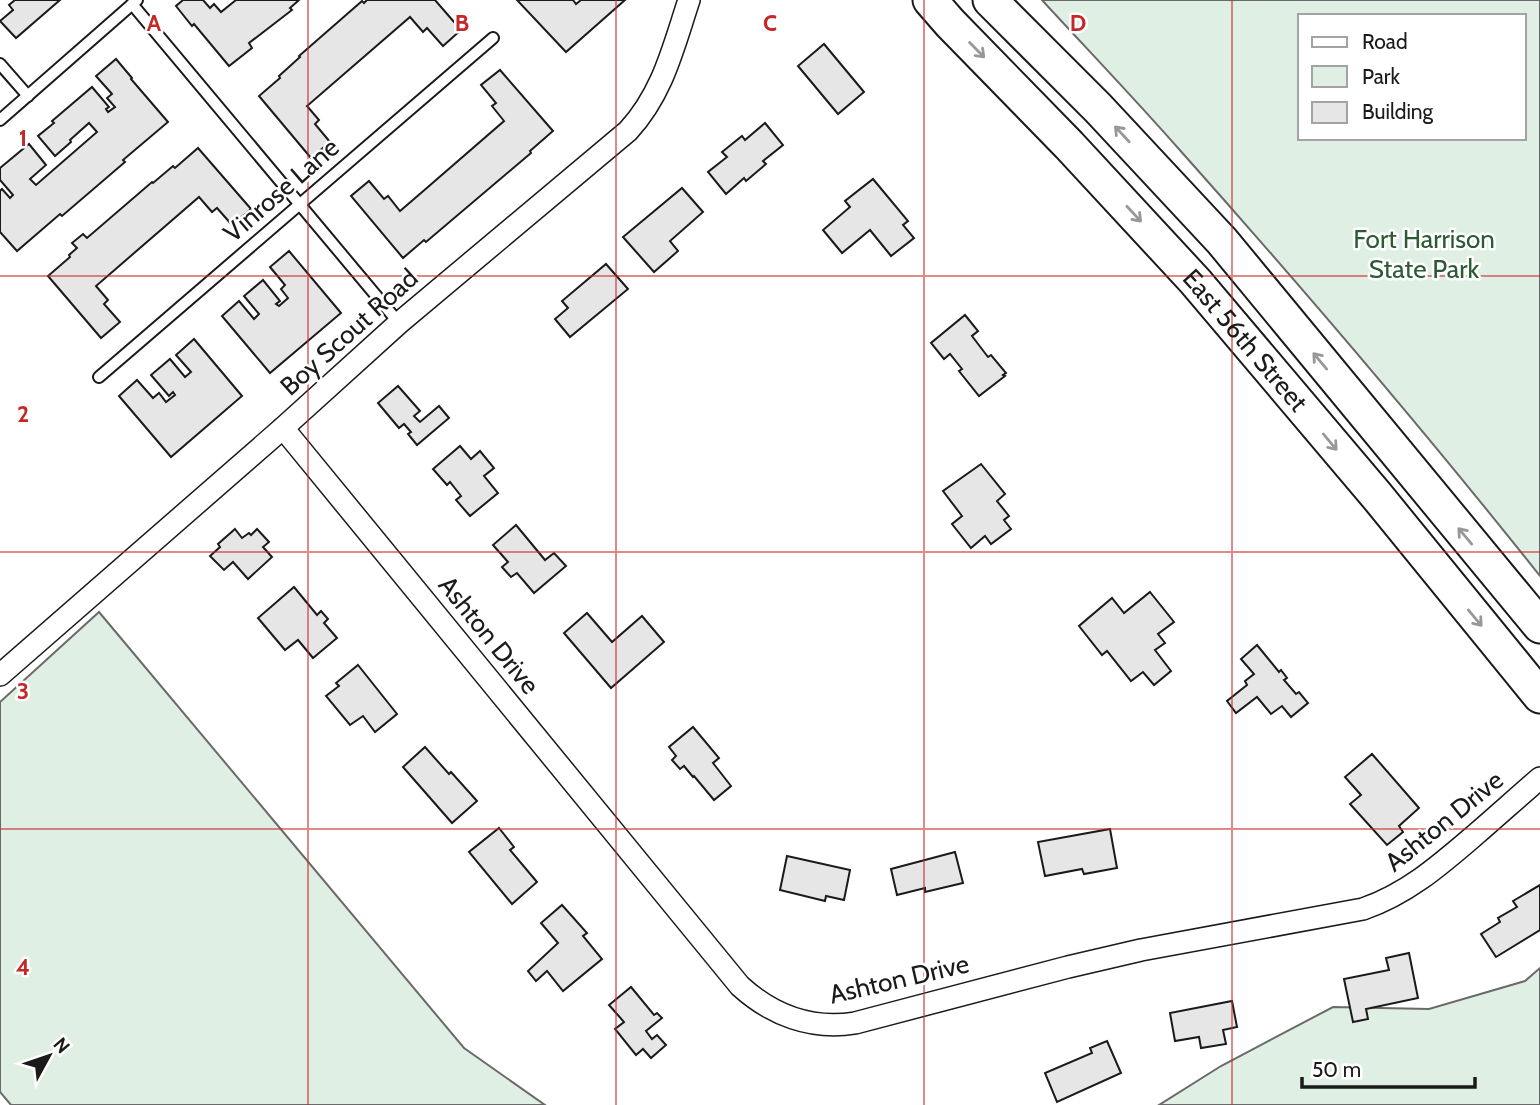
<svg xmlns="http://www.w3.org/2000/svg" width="1540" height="1105" font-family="Cabin,sans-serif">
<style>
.green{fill:#e0efe3;stroke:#6a6a6a;stroke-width:2;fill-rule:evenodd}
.building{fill:#e6e6e6;stroke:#1a1a1a;stroke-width:2}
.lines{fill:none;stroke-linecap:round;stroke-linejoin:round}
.service-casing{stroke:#1a1a1a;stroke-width:14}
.minor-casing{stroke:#1a1a1a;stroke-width:24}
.primary-casing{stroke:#1a1a1a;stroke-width:37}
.service{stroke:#fff;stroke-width:10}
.minor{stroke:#fff;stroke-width:21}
.primary{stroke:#fff;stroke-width:33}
.oneway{stroke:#989898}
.grid{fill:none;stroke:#c62828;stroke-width:2;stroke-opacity:0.55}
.labels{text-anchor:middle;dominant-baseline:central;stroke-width:5;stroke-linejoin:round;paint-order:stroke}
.street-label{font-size:26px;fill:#1a1a1a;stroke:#fff}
.park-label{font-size:26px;fill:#2b5a34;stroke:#fff}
.grid-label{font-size:23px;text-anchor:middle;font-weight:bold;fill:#c62828;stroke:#fff;stroke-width:5;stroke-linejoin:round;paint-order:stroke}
</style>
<rect width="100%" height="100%" fill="#fff"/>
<g class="green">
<path d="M1042,0H1540V576C1424,430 1302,287 1178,148C1134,98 1087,49 1042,0ZM1300,16H1524V138H1300Z"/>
<path d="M99,612L464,1048L545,1105H11L0,1092V702Z"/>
<path d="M1540,968V1105H1159L1221,1066L1333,1007L1429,1009L1525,981Z"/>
</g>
<g class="building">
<path d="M15,0H60L16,38L0,21L13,10L9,5Z"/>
<path d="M183,0H203L210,8L214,4L221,12L236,0H299L290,8L292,10L249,43L252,48L229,66L194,24L192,26L176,6Z"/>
<path d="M367,0H435L461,30L443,46L427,28L423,32L410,17L307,106L319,120L315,124L330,142L311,158L259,96L280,78L279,76L300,57L299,56L362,1L364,3Z"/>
<path d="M517,0H573L576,4L581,0H625L566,52Z"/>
<path d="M824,44L864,92L838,114L798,66Z"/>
<path d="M116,59L132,78L131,79L168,122L123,160L125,162L62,216L60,214L17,251L0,232V191L2,189L10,198L13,195L0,180V168L29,144L46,165L30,179L36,185L97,132L89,123L70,140L71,142L55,156L38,136L54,123L52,121L92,87L109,107L106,109L108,112L115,107L107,98L112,94L96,76Z"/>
<path d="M500,70L553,131L530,151L531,153L426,242L424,240L403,258L351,196L369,181L384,199L388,196L400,211L421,193L504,121L492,106L496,103L481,85Z"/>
<path d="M765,123L783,145L763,161L766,164L746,181L744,178L726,194L708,172L727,157L722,152L742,136L745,140Z"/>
<path d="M198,148L251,209L232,225L217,208L212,212L199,197L96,286L108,300L104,304L120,322L101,338L48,276L70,257L69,255L77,248L72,243L83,234L87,238L152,182L153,183L173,166L175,168Z"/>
<path d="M873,179L908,221L903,225L914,238L891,256L870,230L842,253L823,230L850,207L845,201Z"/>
<path d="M682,188L703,212L670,241L678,251L654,272L623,237Z"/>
<path d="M289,251L341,313L270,373L222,316L239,301L254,319L259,314L244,296L263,280L280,301L276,304L279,306L288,298L281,289L285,285L270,267Z"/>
<path d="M606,264L628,289L570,337L555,319L568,308L562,301Z"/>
<path d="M965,315L978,331L972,336L988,357L991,355L1006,373L1003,375L1005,376L979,396L959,371L962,369L950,354L944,359L931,343Z"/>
<path d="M194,339L242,396L171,457L119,396L137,380L153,398L159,393L166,402L175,395L173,392L169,396L151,375L170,359L185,377L191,372L176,355Z"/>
<path d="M398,386L420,411L414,416L420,422L439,406L449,418L417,445L408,434L411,432L404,424L399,428L378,403Z"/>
<path d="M460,446L471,459L480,451L494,468L484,476L498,493L470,516L456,500L461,496L450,482L447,485L433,469Z"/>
<path d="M981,464L1005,494L997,501L1009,516L1004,520L1011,529L991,544L985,536L971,548L952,524L962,516L943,491Z"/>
<path d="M516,525L545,560L554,553L566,566L534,593L517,573L511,577L502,567L508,562L493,545Z"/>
<path d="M235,529L242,538L249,533L251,535L257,529L269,542L263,547L272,557L248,579L233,562L224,570L210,556L220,547L218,544Z"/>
<path d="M294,587L317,615L321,611L328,619L324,623L337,638L313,658L298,640L285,650L258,618Z"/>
<path d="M1150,592L1174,622L1158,634L1165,643L1155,650L1171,671L1154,685L1143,672L1131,681L1107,651L1102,655L1079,626L1112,598L1124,613Z"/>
<path d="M587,613L612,642L642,616L664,642L611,688L564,633Z"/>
<path d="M1257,645L1279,672L1281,670L1287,678L1284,680L1296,694L1299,692L1308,703L1291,717L1282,706L1271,714L1257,697L1236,713L1227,701L1247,685L1245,681L1254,674L1241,659Z"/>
<path d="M358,665L397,714L375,732L363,716L350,725L326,696L339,686L336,683Z"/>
<path d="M693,727L719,758L713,763L731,786L714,800L694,776L693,777L684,766L680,769L672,760L676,756L669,747Z"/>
<path d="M425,747L449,774L451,772L477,801L452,823L403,767Z"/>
<path d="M1372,754L1419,808L1399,826L1403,832L1387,845L1350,804L1361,795L1345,777Z"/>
<path d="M499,828L514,847L510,850L537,882L512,904L469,852Z"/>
<path d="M1110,829L1117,868L1084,874L1082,869L1045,876L1038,842Z"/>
<path d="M955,852L963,883L925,892V888L897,895L891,869Z"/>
<path d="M787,856L850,870L844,900L826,896L825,901L780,890Z"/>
<path d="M1540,885V930L1496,957L1481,934L1500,922L1498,918L1517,907L1513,901Z"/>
<path d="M562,905L587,933L583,936L602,959L563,991L547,971L536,981L528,971L558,943L541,923Z"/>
<path d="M1409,953L1418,998L1366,1009L1368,1019L1353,1022L1344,979L1389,970L1386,958Z"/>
<path d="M631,987L654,1015L657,1013L662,1018L646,1031L652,1039L657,1035L666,1045L651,1058L643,1049L636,1055L615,1029L624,1022L609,1005Z"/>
<path d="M1232,1001L1237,1027L1223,1030L1226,1044L1201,1048L1199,1037L1175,1041L1170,1013Z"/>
<path d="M1107,1041L1121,1073L1057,1102L1045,1073L1092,1053L1090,1048Z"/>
</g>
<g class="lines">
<g class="service-casing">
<g id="service">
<path d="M132,4L399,323"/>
<path d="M0,64L28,96"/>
<path d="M0,120L137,0"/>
<path d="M99,377L493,38"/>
</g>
</g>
<g class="minor-casing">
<g id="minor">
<path d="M283,428L740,986C772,1015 811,1030 855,1023L1068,967L1141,950L1363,909C1407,894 1440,865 1475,835C1497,816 1518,797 1540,778"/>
<path d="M0,675L283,428L399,323L628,131C663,93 673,48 689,0"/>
</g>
</g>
<g class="primary-casing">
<g id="primary">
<path id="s1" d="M930,0L950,23L1069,145L1195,281L1377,496L1540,696"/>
<path d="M990,0L1098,108L1222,241L1540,626"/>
</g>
</g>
<use href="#service" class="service"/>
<use href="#minor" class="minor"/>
<use href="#primary" class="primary"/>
</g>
<defs><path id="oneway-shaft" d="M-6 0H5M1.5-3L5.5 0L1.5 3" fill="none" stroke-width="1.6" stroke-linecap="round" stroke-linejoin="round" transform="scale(1.75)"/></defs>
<g class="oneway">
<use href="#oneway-shaft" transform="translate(977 50) rotate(45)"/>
<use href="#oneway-shaft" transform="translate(1122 134) rotate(-133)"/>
<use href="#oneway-shaft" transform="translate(1134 214) rotate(47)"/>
<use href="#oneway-shaft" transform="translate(1320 361) rotate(-130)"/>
<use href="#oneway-shaft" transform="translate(1330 442) rotate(50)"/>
<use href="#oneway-shaft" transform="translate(1465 536) rotate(-130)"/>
<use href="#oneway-shaft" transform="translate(1475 618) rotate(50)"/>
</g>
<path class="grid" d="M308,0V1105M616,0V1105M924,0V1105M1232,0V1105M0,276H1540M0,552H1540M0,829H1540"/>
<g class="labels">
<g class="street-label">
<text transform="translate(281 190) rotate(-41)">Vinrose Lane</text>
<text transform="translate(349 332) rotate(-42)">Boy Scout Road</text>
<text stroke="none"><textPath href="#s1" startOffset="464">East 56th Street</textPath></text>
<text transform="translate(489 635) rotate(51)">Ashton Drive</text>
<text transform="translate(1444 821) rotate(-39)">Ashton Drive</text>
<text transform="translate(899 979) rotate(-13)">Ashton Drive</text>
</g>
<g class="park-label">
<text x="1424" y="239">Fort Harrison<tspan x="1424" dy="30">State Park</tspan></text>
</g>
</g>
<g class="grid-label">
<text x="154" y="31">A</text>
<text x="462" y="31">B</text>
<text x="770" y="31">C</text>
<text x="1078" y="31">D</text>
<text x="23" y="146">1</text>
<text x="23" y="422">2</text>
<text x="23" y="699">3</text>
<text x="23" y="975">4</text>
</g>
<rect x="1298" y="14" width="228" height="126" fill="#ffffff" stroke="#a3a3a3" stroke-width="2"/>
<rect x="1312" y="37" width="35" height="10" fill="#ffffff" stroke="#a3a3a3" stroke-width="2"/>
<text x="1362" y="49" font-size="21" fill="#1a1a1a">Road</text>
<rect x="1312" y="66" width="35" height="21" fill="#e0efe3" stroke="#a3a3a3" stroke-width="2"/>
<text x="1362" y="84" font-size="21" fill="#1a1a1a">Park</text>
<rect x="1312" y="102" width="35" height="21" fill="#e6e6e6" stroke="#a3a3a3" stroke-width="2"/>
<text x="1362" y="119" font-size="21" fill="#1a1a1a">Building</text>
<g transform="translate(49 1056) rotate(50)" stroke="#ffffff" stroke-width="5" paint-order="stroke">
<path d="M0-5L12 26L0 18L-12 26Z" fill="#1a1a1a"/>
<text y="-10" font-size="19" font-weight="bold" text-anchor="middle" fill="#1a1a1a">N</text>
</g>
<path d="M1302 1077v10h173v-10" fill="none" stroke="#1a1a1a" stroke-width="3.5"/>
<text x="1312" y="1077" font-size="21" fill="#1a1a1a" stroke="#ffffff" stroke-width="5" paint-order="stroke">50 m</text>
</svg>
